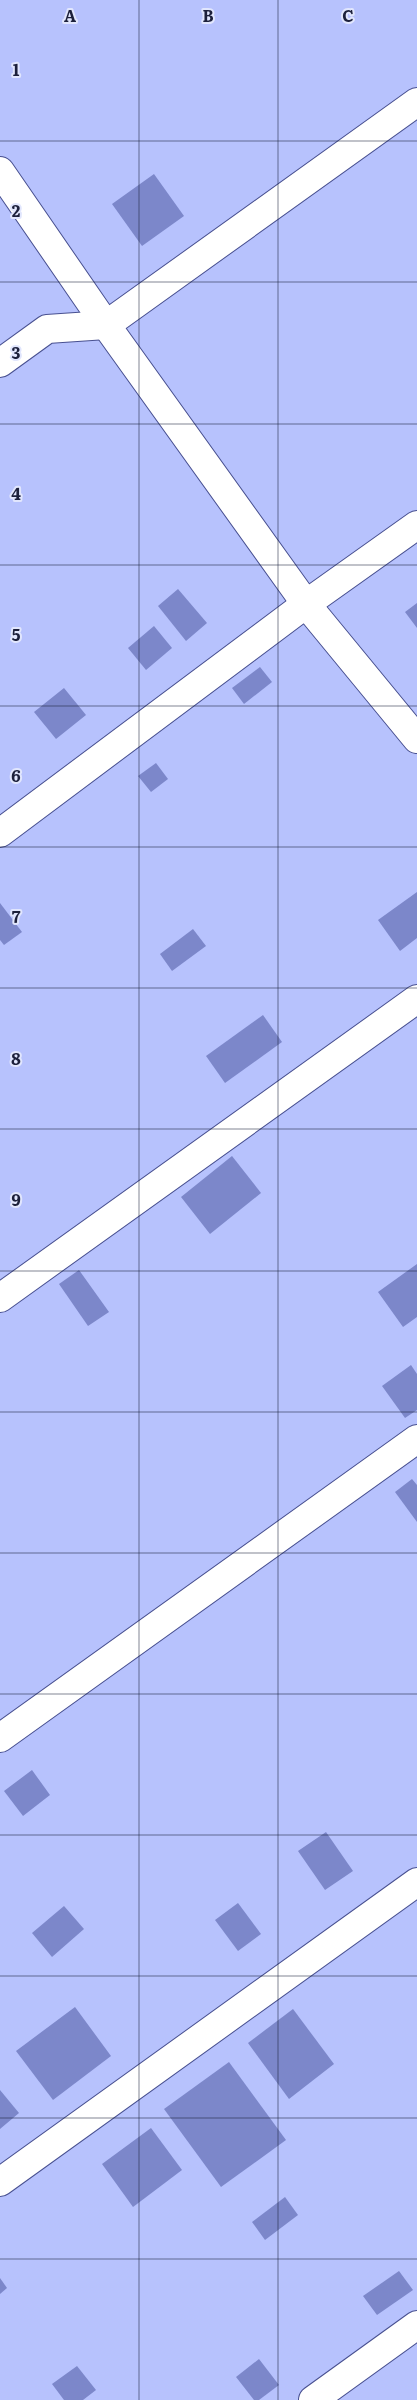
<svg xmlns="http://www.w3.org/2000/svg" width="417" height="2400" font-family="Literata,serif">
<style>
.building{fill:#7c87ca}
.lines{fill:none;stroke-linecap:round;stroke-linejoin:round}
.minor-casing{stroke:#485090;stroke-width:30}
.minor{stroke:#fff;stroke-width:28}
.grid{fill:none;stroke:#1c203b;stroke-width:1;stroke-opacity:0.55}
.grid-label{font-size:16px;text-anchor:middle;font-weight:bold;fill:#1c203b;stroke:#e1e6fd;stroke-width:4;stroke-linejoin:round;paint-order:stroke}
</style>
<rect width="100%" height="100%" fill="#b7c2fd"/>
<g class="building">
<path d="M154,174L184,216L142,246L112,204Z"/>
<path d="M178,589L207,623L186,641L158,606Z"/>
<path d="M417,603V628L405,612Z"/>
<path d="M154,626L172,648L146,670L128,648Z"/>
<path d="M260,667L272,682L244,704L232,688Z"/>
<path d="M64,688L86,715L56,739L34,712Z"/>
<path d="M156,763L168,779L151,792L138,776Z"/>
<path d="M417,892V938L400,951L378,920Z"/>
<path d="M0,903L22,932L4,945L0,940Z"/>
<path d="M193,929L206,946L172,971L160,954Z"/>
<path d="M263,1015L282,1042L225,1083L206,1056Z"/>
<path d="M232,1156L261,1193L210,1234L181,1197Z"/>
<path d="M417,1264V1317L403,1327L378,1292Z"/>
<path d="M79,1270L109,1312L88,1326L59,1284Z"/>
<path d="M411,1365L417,1374V1410L405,1418L382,1386Z"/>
<path d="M412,1479L417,1485V1522L395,1492Z"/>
<path d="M32,1770L50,1795L23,1816L4,1791Z"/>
<path d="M326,1832L353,1871L325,1890L298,1851Z"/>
<path d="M238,1903L261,1934L238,1951L215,1920Z"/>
<path d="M64,1906L84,1929L52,1957L32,1933Z"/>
<path d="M75,2007L111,2056L53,2100L16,2051Z"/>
<path d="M293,2009L334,2064L289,2099L248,2043Z"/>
<path d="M229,2062L286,2140L221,2187L164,2109Z"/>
<path d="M0,2090L19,2113L0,2129Z"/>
<path d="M151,2128L182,2170L133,2207L102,2164Z"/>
<path d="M285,2197L298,2215L265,2240L252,2222Z"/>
<path d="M399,2271L413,2290L377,2315L363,2296Z"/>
<path d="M0,2278L7,2288L0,2294Z"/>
<path d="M259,2359L279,2385L259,2400H254L236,2377Z"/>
<path d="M77,2366L96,2390L83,2400H64L52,2384Z"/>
</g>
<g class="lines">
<g class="minor-casing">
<g id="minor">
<path d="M0,171L106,325L306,604L417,739"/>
<path d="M0,363L47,329L106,325L417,102"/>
<path d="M0,833L306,604L417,525"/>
<path d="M0,1298L417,999"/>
<path d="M0,1738L417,1439"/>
<path d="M0,2182L417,1882"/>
<path d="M313,2400L417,2325"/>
</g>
</g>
<use href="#minor" class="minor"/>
</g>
<path class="grid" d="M139,0V2400M278,0V2400M0,141H417M0,282H417M0,424H417M0,565H417M0,706H417M0,847H417M0,988H417M0,1129H417M0,1271H417M0,1412H417M0,1553H417M0,1694H417M0,1835H417M0,1976H417M0,2118H417M0,2259H417"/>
<g class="grid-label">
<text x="70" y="22">A</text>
<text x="208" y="22">B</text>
<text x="348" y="22">C</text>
<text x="16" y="76">1</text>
<text x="16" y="217">2</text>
<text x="16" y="359">3</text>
<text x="16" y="500">4</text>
<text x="16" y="641">5</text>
<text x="16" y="782">6</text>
<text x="16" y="923">7</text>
<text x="16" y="1065">8</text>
<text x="16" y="1206">9</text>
</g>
</svg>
